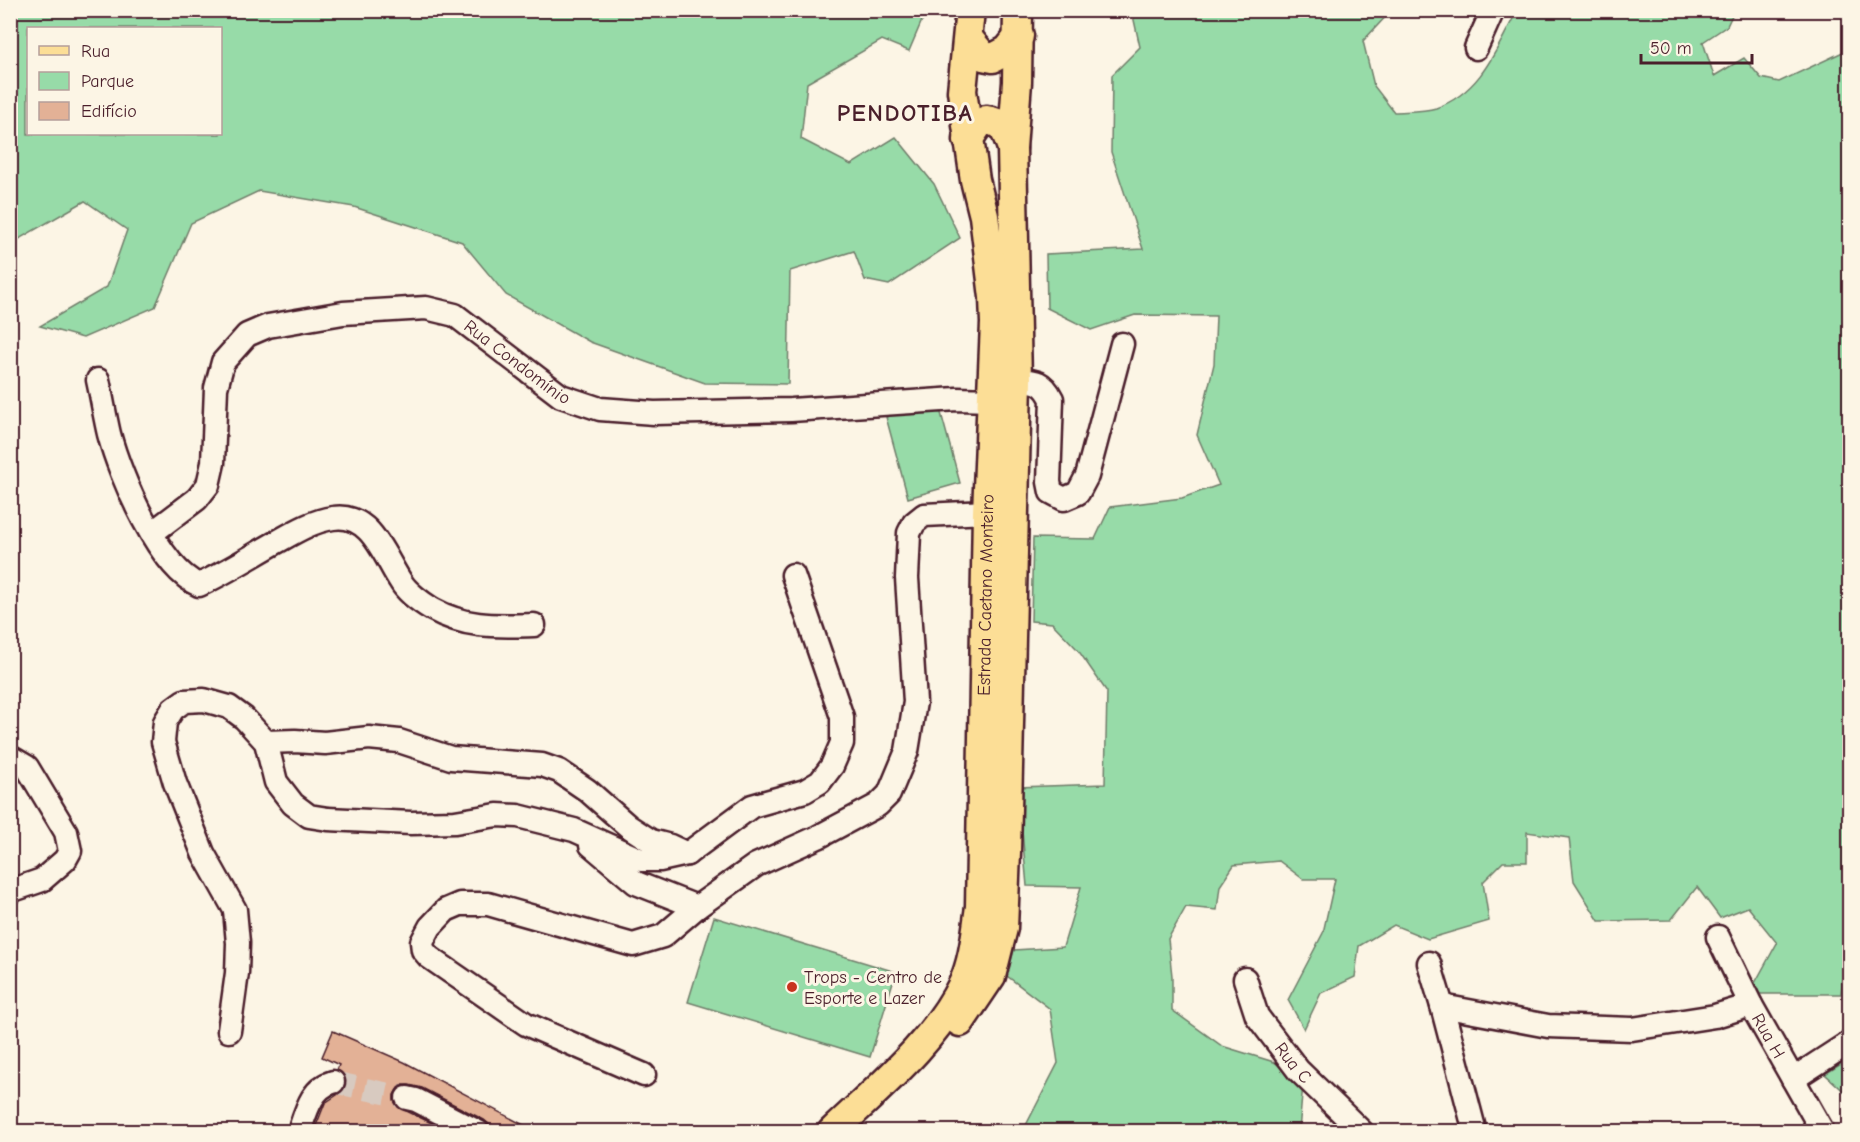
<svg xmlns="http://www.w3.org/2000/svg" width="1860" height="1142" font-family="'Comic Neue',sans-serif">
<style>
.green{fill:#97dba8;stroke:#707d6a;stroke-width:1.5;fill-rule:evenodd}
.building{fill:#e3b196;stroke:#4a1f2b;stroke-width:1.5}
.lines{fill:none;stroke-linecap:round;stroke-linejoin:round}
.minor-tunnel{stroke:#d8cac0;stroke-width:22;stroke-dasharray:22 11;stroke-linecap:butt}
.minor-casing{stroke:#4a1f2b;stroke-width:27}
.major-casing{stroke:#4a1f2b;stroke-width:33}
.minor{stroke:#fcf5e5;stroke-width:22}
.major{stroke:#fcde96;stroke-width:28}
.poi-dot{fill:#c8321e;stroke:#fcf5e5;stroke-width:2}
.labels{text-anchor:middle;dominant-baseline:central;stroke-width:6;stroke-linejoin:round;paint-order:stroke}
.street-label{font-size:18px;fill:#4a1f2b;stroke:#fcf5e5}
.poi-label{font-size:18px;fill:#4a1f2b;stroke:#fcf5e5;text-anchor:start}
.district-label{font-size:24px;font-weight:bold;letter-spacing:1.5px;fill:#4a1f2b;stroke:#fcf5e5}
</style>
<rect width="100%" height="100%" fill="#fcf5e5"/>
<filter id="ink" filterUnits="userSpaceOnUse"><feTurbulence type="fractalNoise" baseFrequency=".0167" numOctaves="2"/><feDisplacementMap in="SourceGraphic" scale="12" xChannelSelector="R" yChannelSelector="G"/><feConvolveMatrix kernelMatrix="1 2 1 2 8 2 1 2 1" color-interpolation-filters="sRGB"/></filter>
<g filter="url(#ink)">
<g class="green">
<path d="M11,10L926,11L909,51L882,40L807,83L801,139L851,165L896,137L934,184L960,238L889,285L865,280L854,251L790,271L788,384L705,383L590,342L506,295L462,242L354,207L259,191L191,223L155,307L83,338L40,326L107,287L127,230L85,201L22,237L11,246ZM28,28H220V134H28Z"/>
<path d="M1132,11H1391L1363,41L1374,86L1394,112C1407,111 1423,112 1436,108C1481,92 1496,50 1517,11H1734L1727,26L1703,42L1714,76L1744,58L1761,78L1779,82L1847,50L1850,55V933L1847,936L1841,994H1759L1755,983L1777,943L1748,907L1720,918L1697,887L1671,920L1599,921L1574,881L1569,838L1527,832V862H1503L1483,882L1489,921L1428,939L1394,925L1359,946L1355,977L1321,993L1304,1029L1288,1000L1323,933L1335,879H1303L1279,861L1234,865L1220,886L1217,910L1186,907L1168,939L1172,976V1010L1222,1046L1274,1062L1303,1083L1299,1131H1023L1058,1063L1050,1009L1007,976L1014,950L1063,947L1081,887L1027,886L1018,787L1105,784L1107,692L1078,650L1052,623L1031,621L1033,538L1095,539L1110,507L1182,498L1219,485L1197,435L1214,364L1216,316L1135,315L1091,330L1047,308L1046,254L1143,249L1111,152L1112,75L1140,47Z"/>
<path d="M938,402L960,483L908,498L886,417Z"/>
<path d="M714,917L896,972L870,1057L688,1002Z"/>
<path d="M1849,1059V1096L1825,1074Z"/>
</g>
<path class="building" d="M333,1031L404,1062L535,1131H491L490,1125L484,1120L422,1088L409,1085H402L398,1088L394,1095V1101L398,1107L448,1131H314L325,1103L343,1091L346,1084L345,1076L337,1070L339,1065L322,1057Z"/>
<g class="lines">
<path class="minor-tunnel" d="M333,1082L407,1098"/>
<g class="minor-casing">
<g id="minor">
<path d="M1476,48L1493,10"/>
<path d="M98,380C102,398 105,417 109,434C120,476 159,568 199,585C225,573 250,557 275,543C293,533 312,521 333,518C371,512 384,557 401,582C407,592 422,603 432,609C466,628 496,626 534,625"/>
<path d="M1017,380C1036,381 1043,381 1052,399L1049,482L1051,492L1064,499L1078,493L1087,476L1122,344"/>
<path id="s1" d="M152,533L197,499L208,485L213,463L216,388L223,362L247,335L268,326L343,313L426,308L455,315L561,396L600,409L654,413L791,410L957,399L991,400"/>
<path d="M266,742L295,741L325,743L369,738L399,741L451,758L542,765L559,771L587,790L628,826L651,841L670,846L687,854"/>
<path d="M10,757L27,767L66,832L70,851L65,860L42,880L10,891"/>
<path d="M591,845L636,883L697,907"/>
<path id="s2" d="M1718,937L1751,1005L1823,1132"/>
<path d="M1429,963L1442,1006L1475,1132"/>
<path id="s3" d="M1245,979L1257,1016L1298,1070L1362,1132"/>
<path d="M1442,1006L1548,1026L1632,1029L1715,1016L1751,1005"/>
<path d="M229,1031L237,973L238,943L235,910L203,853L175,783L163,742L165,722L173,709L184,701L204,700L229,707L244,718L266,742L276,782L293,804L309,816L328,819L411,823L455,822L497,815L518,816L574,830L641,860H660L687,854L752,806L805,791L820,782L832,766L842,743V717L793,575"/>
<path d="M644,1075L526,1024L429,957L423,950L422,942L430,927L446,910L460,904H488L633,945L663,936L697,907L756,865L818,837L878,805L889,794L907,751L915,702L907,578L909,533L914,523L924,515L987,512"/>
<path d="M1793,1079L1850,1042"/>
<path d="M407,1098L416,1100L478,1132"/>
<path d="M299,1132C306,1112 311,1088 333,1082"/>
</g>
</g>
<g class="major-casing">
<g id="major">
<path d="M968,38L983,56L993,58L1008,50L1019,36"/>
<path d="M968,140L978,125L986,120C1005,122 1006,133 1012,148"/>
<path d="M960,1022L991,976L1003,928L1006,852L1017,380L1012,148L1017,82L1018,10"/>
<path id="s4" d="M832,1132C879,1087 934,1043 963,984C974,960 976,933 980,907L987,512L995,323L994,297L984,216L975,180L962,91L970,10"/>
</g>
</g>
<use href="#minor" class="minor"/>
<use href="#major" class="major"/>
</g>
</g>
<circle class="poi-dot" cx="792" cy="987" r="6"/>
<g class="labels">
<g class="street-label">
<text stroke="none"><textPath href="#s1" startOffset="525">Rua Condomínio</textPath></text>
<text stroke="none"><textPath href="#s4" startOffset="590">Estrada Caetano Monteiro</textPath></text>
<text stroke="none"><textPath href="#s2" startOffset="111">Rua H</textPath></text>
<text stroke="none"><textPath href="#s3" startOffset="98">Rua C</textPath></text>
</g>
<g class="poi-label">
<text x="804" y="977">Trops - Centro de<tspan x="804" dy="21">Esporte e Lazer</tspan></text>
</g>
<g class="district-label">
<text x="905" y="113">PENDOTIBA</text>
</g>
</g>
<rect width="1860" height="1142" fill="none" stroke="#fcf5e5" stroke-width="36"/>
<rect x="18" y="18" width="1824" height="1106" fill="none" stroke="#4a1f2b" stroke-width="2" filter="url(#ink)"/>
<rect x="27" y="27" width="195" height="108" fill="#fcf5e5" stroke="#b59f9b" stroke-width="1.5"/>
<rect x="39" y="46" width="30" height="9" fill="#fcde96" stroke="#b59f9b" stroke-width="1.5"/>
<text x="81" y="57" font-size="18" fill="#4a1f2b">Rua</text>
<rect x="39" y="72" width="30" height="18" fill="#97dba8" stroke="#b59f9b" stroke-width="1.5"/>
<text x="81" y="87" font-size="18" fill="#4a1f2b">Parque</text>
<rect x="39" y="102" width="30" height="18" fill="#e3b196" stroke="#b59f9b" stroke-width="1.5"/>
<text x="81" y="117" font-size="18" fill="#4a1f2b">Edifício</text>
<path d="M1641 54v9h111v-9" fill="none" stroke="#4a1f2b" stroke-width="3"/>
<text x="1650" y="54" font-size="18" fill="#4a1f2b" stroke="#fcf5e5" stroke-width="4.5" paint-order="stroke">50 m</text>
</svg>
